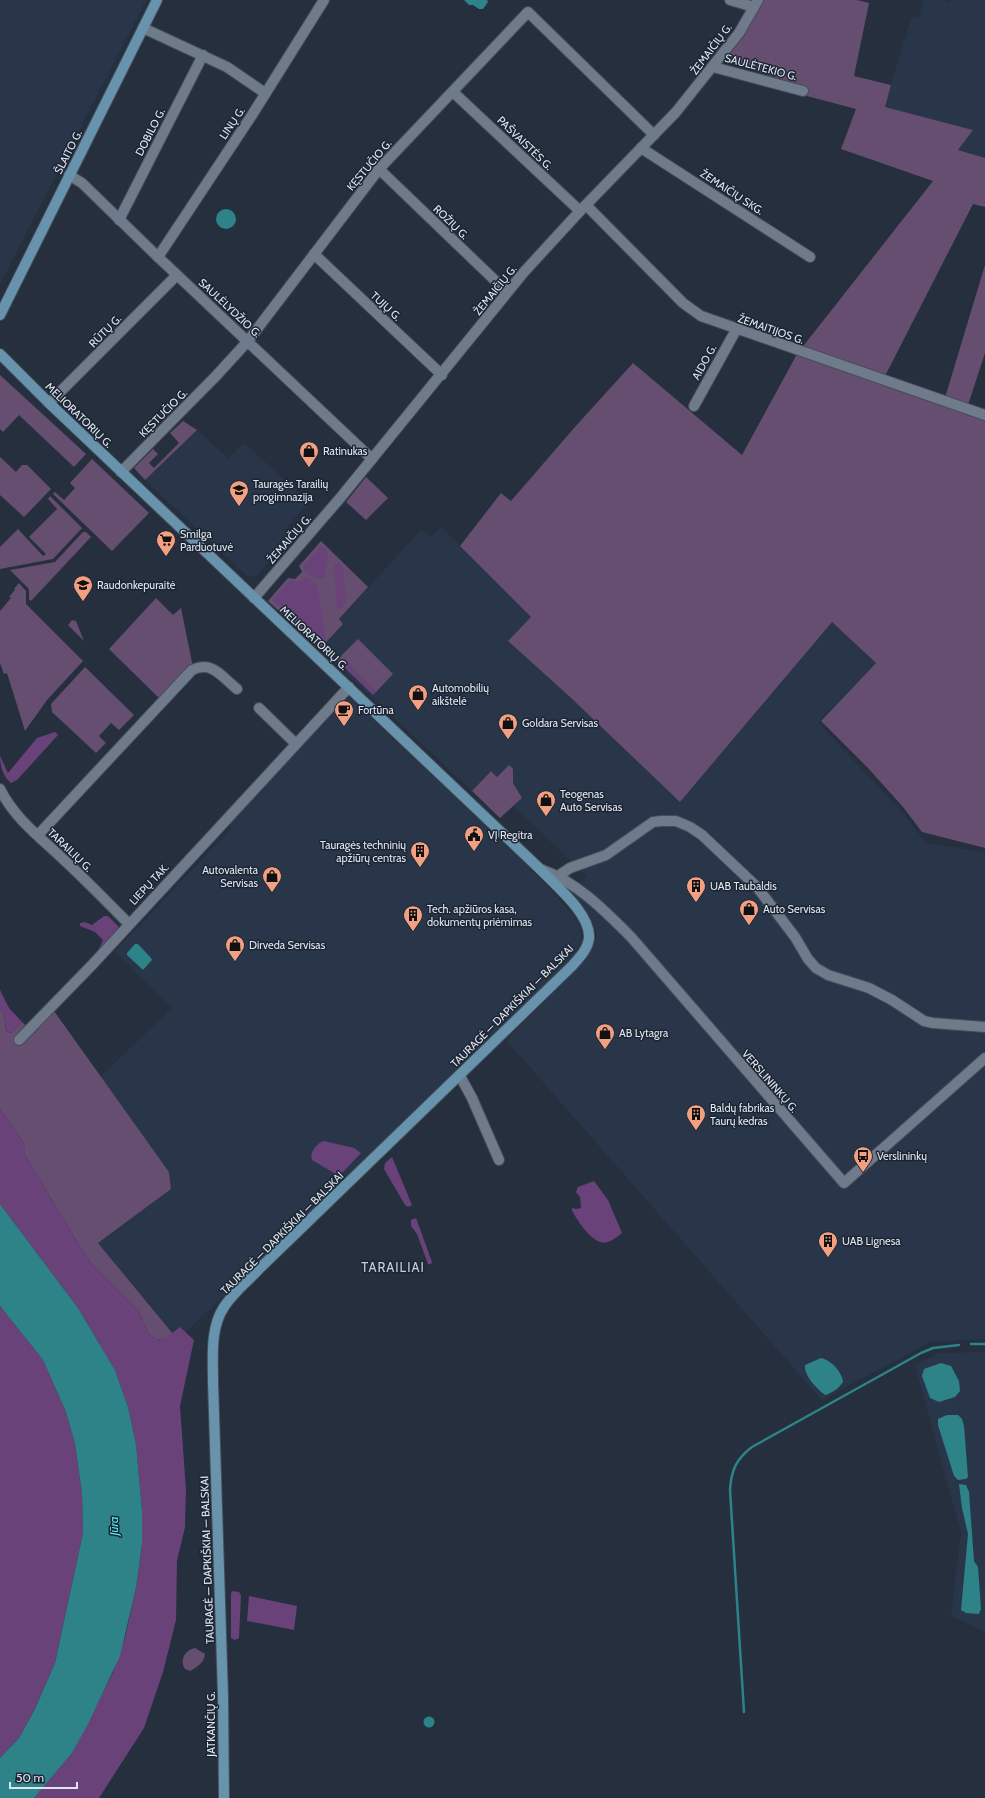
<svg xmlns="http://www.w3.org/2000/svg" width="985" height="1798" font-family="Cabin,sans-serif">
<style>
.built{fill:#29364a}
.green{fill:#654e70}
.forest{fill:#69427a}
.water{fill:#2d8387}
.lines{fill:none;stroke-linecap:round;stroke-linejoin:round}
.stream{stroke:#2d8387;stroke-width:2.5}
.minor-casing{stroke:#444d59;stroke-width:12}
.secondary-casing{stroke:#444d59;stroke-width:12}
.minor{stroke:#6f7b8b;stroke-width:10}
.secondary{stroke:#6893ad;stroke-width:10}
.labels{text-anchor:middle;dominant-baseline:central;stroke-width:3;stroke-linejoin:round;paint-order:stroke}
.street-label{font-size:11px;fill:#dee5ee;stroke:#1c2533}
.poi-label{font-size:11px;fill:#dee5ee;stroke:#1c2533;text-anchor:start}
.water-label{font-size:12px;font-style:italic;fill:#55f4fb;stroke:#1c2533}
.quarter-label{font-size:13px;letter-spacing:1px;fill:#c4d1e3;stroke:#1c2533}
</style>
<rect width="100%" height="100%" fill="#252f3d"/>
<g class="built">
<path d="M0,0H146L0,284Z"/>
<path d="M923,0H943L949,2L950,0H985V158L958,150L973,130L884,107L912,16L919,18Z"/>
<path d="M197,430L228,458L244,443L309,502L288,526L285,543L255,577L247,576L145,480Z"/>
<path d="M441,527L494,578L531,617L508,641L570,697L680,801L782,682L831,621L876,663L818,722L902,812L926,843L985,852V1339L931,1342L822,1400L506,1040L576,970L592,949L597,934L594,925L587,912L571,893L586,876L514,806L522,798L513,783V769L497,777L490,771L472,791L320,649L343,624L339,619L422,529L431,537Z"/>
<path d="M344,692L535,873L573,915L580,925L581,932V941L575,953L562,968L423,1106L186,1332L180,1328L173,1334L98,1243L171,1189L169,1172L100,1077L172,1008L115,951L232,828L226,819Z"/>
<path d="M985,1352V1632L951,1616L961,1533L915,1365L940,1353Z"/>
</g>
<g class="green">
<path d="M764,0H857L869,3L854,76L891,85L885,107L973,130L958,150L985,158V207L973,204L883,380L944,401L985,265V353L968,405L985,411V848L922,832L903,807L868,768L821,721L876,663L832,622L680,802L570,697L508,641L531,617L460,546L501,493L511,501L574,428L633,363L742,455L797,354L933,181L841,149L856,109L803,95L805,87L725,61L744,34Z"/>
<path d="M0,375L86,454L74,467L19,415L3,432L0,429Z"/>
<path d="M183,421L197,430L145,480L134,468L153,449L158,454L149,463L154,468L179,443L170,433Z"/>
<path d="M0,457L16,472L22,465H27L51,489L24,517L0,495Z"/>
<path d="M92,459L149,513L112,551L53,494L55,492L64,500L75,488L70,483Z"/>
<path d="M366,477L388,498L366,520L346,502Z"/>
<path d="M50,496L82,528L53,559L0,569V547L18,529L43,556L46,554L29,537L57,509L48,499Z"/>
<path d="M83,532H86L91,537L31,601L29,599V589L10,570L55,562Z"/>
<path d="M321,541L368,587L339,619L343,624L320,649L268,601L288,578L295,579L302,572L299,566Z"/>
<path d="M19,583L26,591V604L83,661L47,700L25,731L7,673L4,674L0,663V611L11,598L9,597L15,590L14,589Z"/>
<path d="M156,598L173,615L181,608L193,667L161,700L109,649Z"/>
<path d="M72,620L76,621L84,641L68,625Z"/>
<path d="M358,639L393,674L376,692L347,663L344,667L337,660Z"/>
<path d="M85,667L134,715L119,730L111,723L99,736L106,743L96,753L52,712L51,704Z"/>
<path d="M509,765L513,769V783L522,798L500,818L472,791L491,771L497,777Z"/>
<path d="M0,1009L4,1013L6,1031L11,1033L22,1022L34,1033L54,1011L169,1172L171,1189L98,1243L173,1334L163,1340L155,1339L148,1333L139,1311L92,1264L82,1250L25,1155V1145L0,1109Z"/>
<path d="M195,1648L205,1654C204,1663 197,1667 190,1671L185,1669C179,1660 185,1650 195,1648Z"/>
</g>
<g class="forest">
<path d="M321,546L328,553L325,577L320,579C312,577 307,575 303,567Z"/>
<path d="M338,562L343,567L346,603L340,609L337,608L334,565Z"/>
<path d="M307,577L316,585L324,624L325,639L320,644L273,600L290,580L298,582Z"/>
<path d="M347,663L376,692L373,695L344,667Z"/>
<path d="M55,732L58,735L17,780L11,783C3,777 0,765 0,756L8,773L37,738Z"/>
<path d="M104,916H108L118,926V930L97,953L103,940L95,932L80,926V923L85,922L92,925Z"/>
<path d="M0,990L9,1008L22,1022L11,1033L6,1031L4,1013L0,1009Z"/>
<path d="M0,1109L25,1145V1155L82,1250L92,1264L139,1311L148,1333L155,1339L163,1340L180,1327L194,1340L180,1406L186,1490L185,1527L177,1561L176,1620L163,1672L144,1728L99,1798H34L72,1753L113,1672L125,1637L136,1588L142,1544V1510L136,1444L128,1407L115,1370L78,1308L0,1204Z"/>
<path d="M324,1141L354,1148L361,1153L339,1176L312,1160C309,1152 317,1143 324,1141Z"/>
<path d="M392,1157L412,1205L408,1207L405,1205L384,1169L385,1163Z"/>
<path d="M594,1181L608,1200L622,1233C618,1236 613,1240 608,1242C594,1247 578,1221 572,1211V1208L576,1209L581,1208L580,1197L576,1192L578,1187Z"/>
<path d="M416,1218L432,1262L431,1264H428L417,1234L411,1226V1220Z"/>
<path d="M0,1306L43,1360L66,1412L75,1444L82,1494L83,1533L55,1663L34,1711L19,1738L0,1758Z"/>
<path d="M233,1591L239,1592L241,1595L239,1638L235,1640L231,1638V1593Z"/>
<path d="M249,1596L297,1606L294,1630L247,1621Z"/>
</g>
<g class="water">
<path d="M464,0H487L488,2L483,9H479L473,5H469Z"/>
<circle cx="226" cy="219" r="10"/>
<path d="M135,944H138L151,958L152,960L143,970L127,955V953Z"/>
<path d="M0,1204L78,1308L115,1370L128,1407L136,1444L142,1510V1544L136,1588L120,1656L87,1726L72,1753L34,1798H0V1758L19,1738L34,1711L55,1663L83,1533L82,1494L75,1444L66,1412L43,1360L0,1306Z"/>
<path d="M821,1358C831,1360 842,1372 843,1382C838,1389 832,1393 825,1395C817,1389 804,1376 805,1365Z"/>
<path d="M941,1363L951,1366L959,1381L960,1391L955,1397L939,1402L930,1398L922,1376L924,1369Z"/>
<path d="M947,1415H958L962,1419L964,1426L968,1477L966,1479L958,1480L954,1476L938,1425V1419Z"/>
<path d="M959,1484L966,1485L969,1492L974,1561L978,1567L981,1609L979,1614L966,1613L961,1610L968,1534L962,1508Z"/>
<circle cx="429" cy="1722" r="5.5"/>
</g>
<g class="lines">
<g class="stream">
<path d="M971,1344H985"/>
<path d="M744,1712L730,1490C731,1471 736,1459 752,1447L921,1353L933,1348L959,1345"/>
</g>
<g class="minor-casing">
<g id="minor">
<path d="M730,0L754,7"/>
<path d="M143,28L227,67L265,93"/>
<path d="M713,67L803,91"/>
<path d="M453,92L580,211"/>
<path d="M641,148L810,257"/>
<path d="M379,169L507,292"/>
<path d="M69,175L82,183L158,257L372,459"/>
<path d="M586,205L683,303L701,316L985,415"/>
<path d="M119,220L203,55"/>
<path d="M314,254L442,375"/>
<path d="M158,257L252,115L324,0"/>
<path d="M49,403L177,275"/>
<path d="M694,406L736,330"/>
<path d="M121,472L215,377L248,341L379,169L528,12L654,135"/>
<path d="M254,598L341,497L524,272L580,211L676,112L739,33L758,0"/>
<path d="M259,708L296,744"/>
<path d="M0,789C14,818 41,838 63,859C86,880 107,902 129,924"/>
<path d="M38,835L192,670C212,660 222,677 237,689"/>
<path d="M540,869C577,882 603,909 631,937L844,1183L985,1058"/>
<path d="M558,876L570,868L606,855L653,822L661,821H676L690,827L702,835L757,887L795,937L808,959L816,968L828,975L869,988L892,1000L924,1021L933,1023L985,1027"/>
<path d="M19,1040L92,965L349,687"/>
<path d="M460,1076L472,1098L499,1160"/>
</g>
</g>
<g class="secondary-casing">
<g id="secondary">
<path d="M0,315L157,0"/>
<path d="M0,354L49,403L540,869C555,885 591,914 589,938C588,949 579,958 572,966L258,1270C247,1282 233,1293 224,1307C210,1328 213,1357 213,1382L223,1696L224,1798"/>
</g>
</g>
<use href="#minor" class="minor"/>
<use href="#secondary" class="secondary"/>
</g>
<defs>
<g id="shop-pin" transform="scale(1)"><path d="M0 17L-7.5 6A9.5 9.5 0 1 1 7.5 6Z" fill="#f2a081" stroke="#1c2533"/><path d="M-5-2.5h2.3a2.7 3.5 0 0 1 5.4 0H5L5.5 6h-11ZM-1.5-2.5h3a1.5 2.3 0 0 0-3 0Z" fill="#111"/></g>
<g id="school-pin" transform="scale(1)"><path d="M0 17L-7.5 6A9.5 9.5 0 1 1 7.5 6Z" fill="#f2a081" stroke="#1c2533"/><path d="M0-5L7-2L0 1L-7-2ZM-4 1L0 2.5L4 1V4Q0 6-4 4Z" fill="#111"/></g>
<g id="supermarket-pin" transform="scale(1)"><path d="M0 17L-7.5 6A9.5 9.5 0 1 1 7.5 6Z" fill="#f2a081" stroke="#1c2533"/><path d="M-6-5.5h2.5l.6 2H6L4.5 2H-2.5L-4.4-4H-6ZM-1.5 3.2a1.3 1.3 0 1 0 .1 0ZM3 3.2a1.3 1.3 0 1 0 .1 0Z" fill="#111"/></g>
<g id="cafe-pin" transform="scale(1)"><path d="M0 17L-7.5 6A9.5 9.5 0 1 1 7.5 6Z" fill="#f2a081" stroke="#1c2533"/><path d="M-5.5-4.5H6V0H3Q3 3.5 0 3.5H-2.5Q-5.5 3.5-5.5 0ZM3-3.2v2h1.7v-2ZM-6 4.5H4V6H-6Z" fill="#111"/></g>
<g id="civic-pin" transform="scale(1)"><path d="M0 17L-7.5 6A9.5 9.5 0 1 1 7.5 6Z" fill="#f2a081" stroke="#1c2533"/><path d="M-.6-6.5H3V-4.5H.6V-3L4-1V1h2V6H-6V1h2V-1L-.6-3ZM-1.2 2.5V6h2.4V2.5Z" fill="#111"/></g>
<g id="building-pin" transform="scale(1)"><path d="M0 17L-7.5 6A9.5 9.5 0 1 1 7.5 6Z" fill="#f2a081" stroke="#1c2533"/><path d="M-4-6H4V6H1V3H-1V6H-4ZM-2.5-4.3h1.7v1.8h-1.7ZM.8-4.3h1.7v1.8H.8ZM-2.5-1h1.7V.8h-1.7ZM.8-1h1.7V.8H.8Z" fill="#111"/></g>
<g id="bus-pin" transform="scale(1)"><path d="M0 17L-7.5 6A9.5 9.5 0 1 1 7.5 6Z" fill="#f2a081" stroke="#1c2533"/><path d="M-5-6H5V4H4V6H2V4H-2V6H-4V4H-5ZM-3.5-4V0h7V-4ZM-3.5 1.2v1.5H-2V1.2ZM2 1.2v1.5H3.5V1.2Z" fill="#111"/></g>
</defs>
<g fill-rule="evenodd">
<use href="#shop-pin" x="309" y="451"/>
<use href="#school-pin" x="239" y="490"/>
<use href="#supermarket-pin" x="166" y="540"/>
<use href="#school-pin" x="83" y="585"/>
<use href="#shop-pin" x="418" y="694"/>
<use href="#cafe-pin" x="344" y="710"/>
<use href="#shop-pin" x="508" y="723"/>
<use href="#shop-pin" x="546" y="800"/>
<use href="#civic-pin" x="474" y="835"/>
<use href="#building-pin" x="420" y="851"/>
<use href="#shop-pin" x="272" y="876"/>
<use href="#building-pin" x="696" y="886"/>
<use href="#shop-pin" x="749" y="909"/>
<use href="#building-pin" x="413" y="915"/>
<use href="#shop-pin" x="235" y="945"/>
<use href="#shop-pin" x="605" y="1033"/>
<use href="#building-pin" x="696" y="1114"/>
<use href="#bus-pin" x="863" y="1156"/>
<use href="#building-pin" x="828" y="1241"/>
</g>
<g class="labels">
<g class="street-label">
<text transform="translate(711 49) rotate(-53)">ŽEMAIČIŲ G.</text>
<text transform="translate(761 67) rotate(15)">SAULĖTEKIO G.</text>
<text transform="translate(232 123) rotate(-56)">LINŲ G.</text>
<text transform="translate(150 132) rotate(-63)">DOBILO G.</text>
<text transform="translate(525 143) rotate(44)">PAŠVAISTĖS G.</text>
<text transform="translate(68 152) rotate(-63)">ŠLAITO G.</text>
<text transform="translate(369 165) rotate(-50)">KĘSTUČIO G.</text>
<text transform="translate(732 192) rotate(33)">ŽEMAIČIŲ SKG.</text>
<text transform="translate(451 222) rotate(44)">ROŽIŲ G.</text>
<text transform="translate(495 290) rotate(-51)">ŽEMAIČIŲ G.</text>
<text transform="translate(386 306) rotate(43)">TUJŲ G.</text>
<text transform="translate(230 308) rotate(43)">SAULĖLYDŽIO G.</text>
<text transform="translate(771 329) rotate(19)">ŽEMAITIJOS G.</text>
<text transform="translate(105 331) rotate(-45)">RŪTŲ G.</text>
<text transform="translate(704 362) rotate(-61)">AIDO G.</text>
<text transform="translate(163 413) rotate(-45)">KĘSTUČIO G.</text>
<text transform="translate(79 415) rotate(44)">MELIORATORIŲ G.</text>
<text transform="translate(289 539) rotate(-49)">ŽEMAIČIŲ G.</text>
<text transform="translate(314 638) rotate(43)">MELIORATORIŲ G.</text>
<text transform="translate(70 850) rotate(44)">TARAILIŲ G.</text>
<text transform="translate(149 884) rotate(-47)">LIEPŲ TAK.</text>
<text transform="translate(512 1006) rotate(-45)">TAURAGĖ — DAPKIŠKIAI — BALSKAI</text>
<text transform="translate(770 1081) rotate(49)">VERSLININKŲ G.</text>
<text transform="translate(282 1233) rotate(-45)">TAURAGĖ — DAPKIŠKIAI — BALSKAI</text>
<text transform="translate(207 1560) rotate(-92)">TAURAGĖ — DAPKIŠKIAI — BALSKAI</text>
<text transform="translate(211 1724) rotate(-90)">JATKANČIŲ G.</text>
</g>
<g class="poi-label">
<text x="323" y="451">Ratinukas</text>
<text x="253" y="484">Tauragės Tarailių<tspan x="253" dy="13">progimnazija</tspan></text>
<text x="180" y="534">Smilga<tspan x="180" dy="13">Parduotuvė</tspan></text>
<text x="97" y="585">Raudonkepuraitė</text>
<text x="432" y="688">Automobilių<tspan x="432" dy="13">aikštelė</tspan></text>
<text x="358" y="710">Fortūna</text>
<text x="522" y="723">Goldara Servisas</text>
<text x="560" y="794">Teogenas<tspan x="560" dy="13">Auto Servisas</tspan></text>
<text x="488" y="835">VĮ Regitra</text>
<text x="406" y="845" text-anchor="end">Tauragės techninių<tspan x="406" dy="13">apžiūrų centras</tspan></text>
<text x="258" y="870" text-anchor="end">Autovalenta<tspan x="258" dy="13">Servisas</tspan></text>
<text x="710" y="886">UAB Taubaldis</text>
<text x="427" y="909">Tech. apžiūros kasa,<tspan x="427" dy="13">dokumentų priėmimas</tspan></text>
<text x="763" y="909">Auto Servisas</text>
<text x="249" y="945">Dirveda Servisas</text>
<text x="619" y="1033">AB Lytagra</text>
<text x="710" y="1108">Baldų fabrikas<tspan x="710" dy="13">Taurų kedras</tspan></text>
<text x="877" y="1156">Verslininkų</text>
<text x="842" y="1241">UAB Lignesa</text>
</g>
<g class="water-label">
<text transform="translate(113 1526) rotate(-90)">Jūra</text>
</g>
<g class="quarter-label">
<text x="393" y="1267">TARAILIAI</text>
</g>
</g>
<path d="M10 1782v6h67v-6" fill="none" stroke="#dee5ee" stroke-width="2"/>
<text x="16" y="1782" font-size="12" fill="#dee5ee" stroke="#1c2533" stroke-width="3" paint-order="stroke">50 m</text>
</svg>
